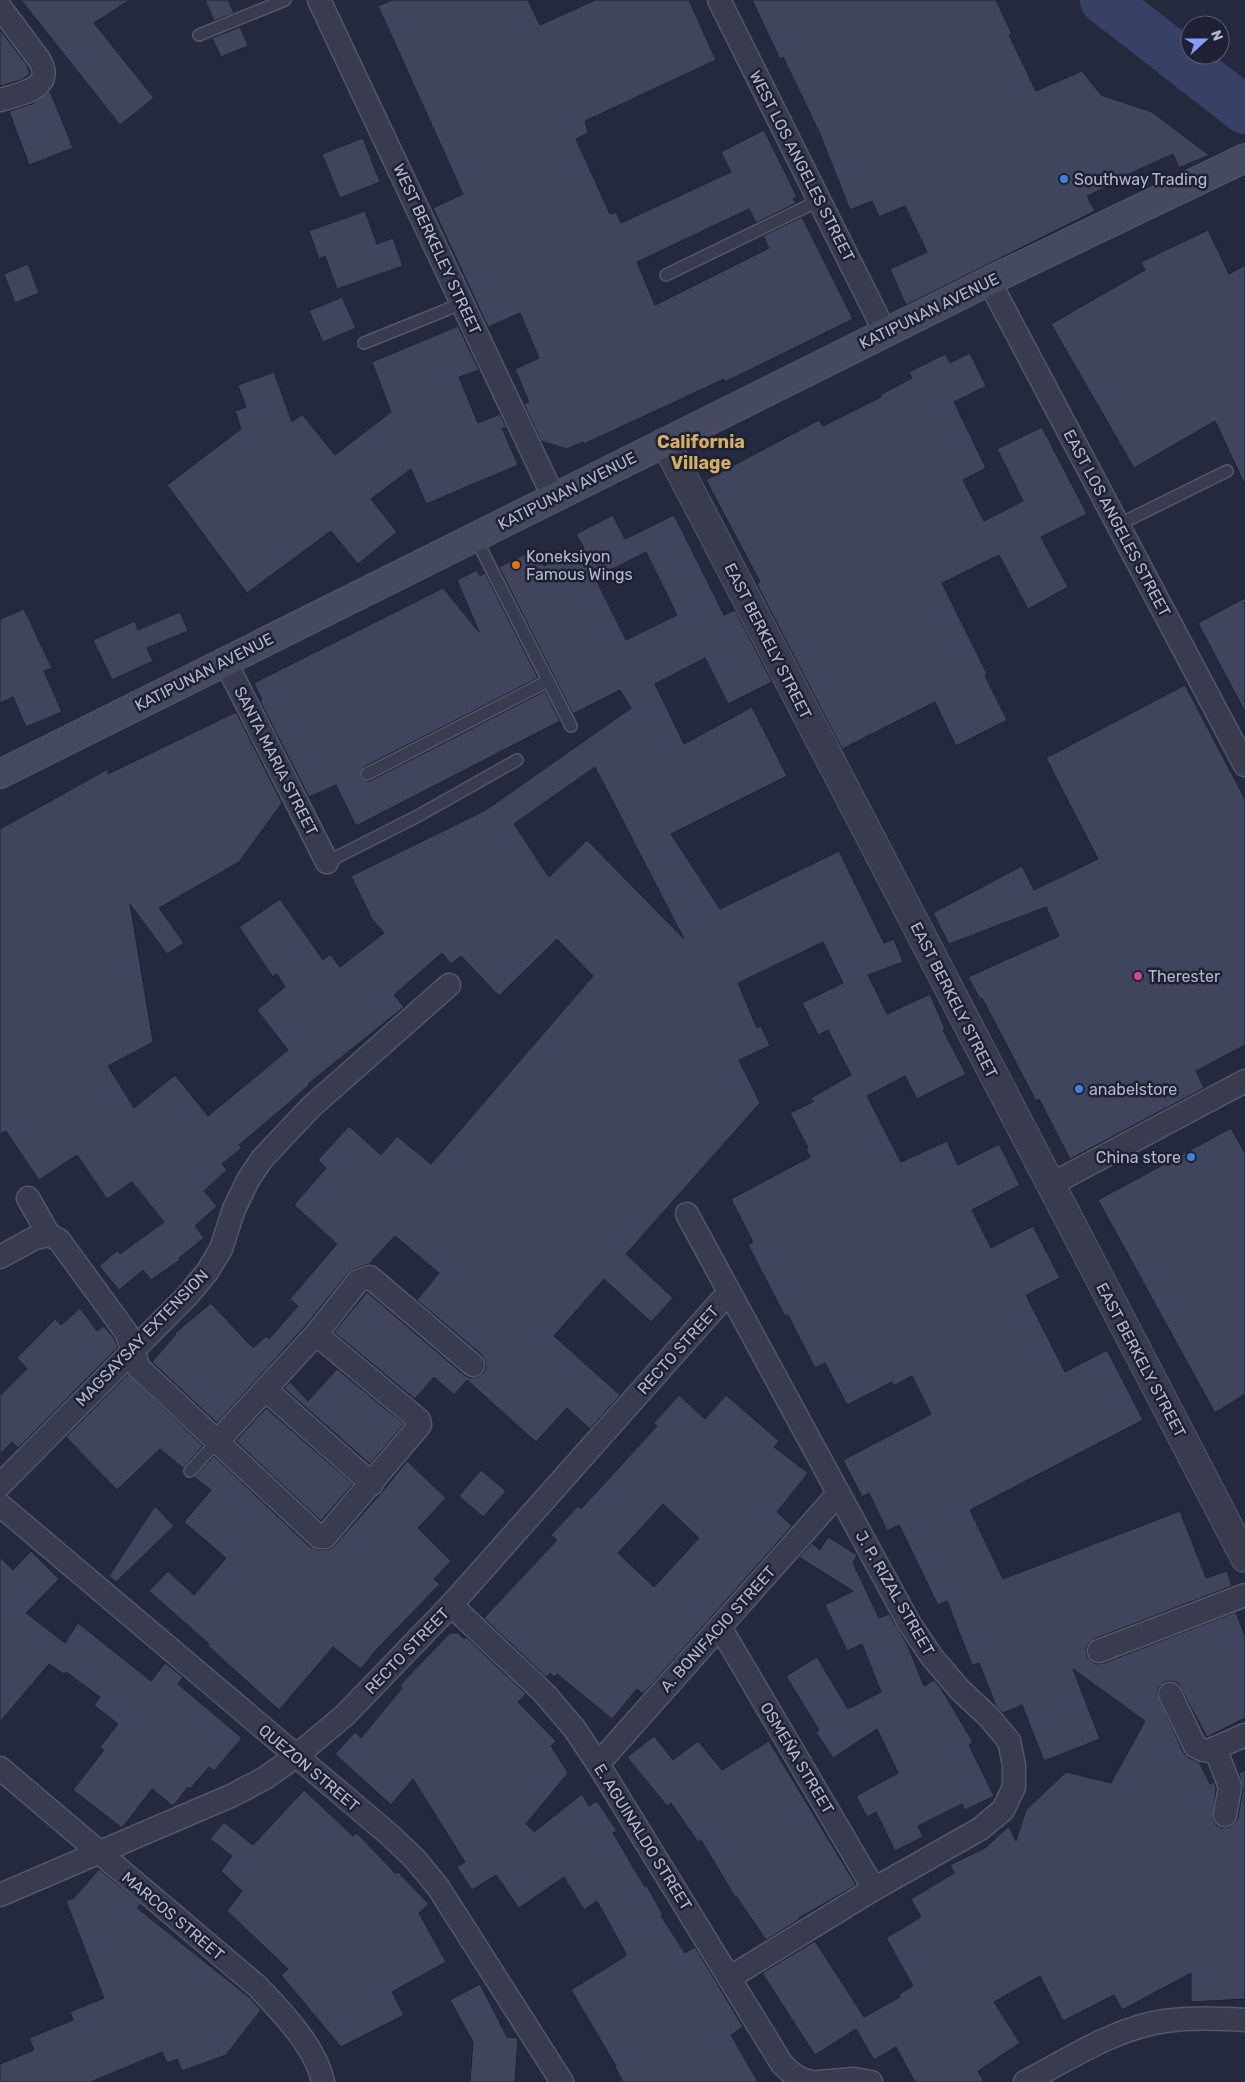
<svg xmlns="http://www.w3.org/2000/svg" width="1245" height="2082" font-family="Rubik,sans-serif">
<style>
.lines{fill:none;stroke-linecap:round;stroke-linejoin:round}
.river{stroke:#384165;stroke-width:48}
.building{fill:#40455e;stroke:#1f2335;fill-rule:evenodd}
.service-casing{stroke:#535769;stroke-width:14}
.minor-casing{stroke:#535769;stroke-width:25}
.tertiary-casing{stroke:#535769;stroke-width:30}
.secondary-casing{stroke:#535769;stroke-width:30}
.service{stroke:#383c4e;stroke-width:11}
.minor{stroke:#383c4e;stroke-width:22}
.tertiary{stroke:#383c4e;stroke-width:28}
.secondary{stroke:#464a61;stroke-width:28}
.shop-dot{fill:#3f7fe0;stroke:#1d2133;stroke-width:2}
.food-dot{fill:#e8710a;stroke:#1d2133;stroke-width:2}
.hotel-dot{fill:#d1479c;stroke:#1d2133;stroke-width:2}
.labels{text-anchor:middle;dominant-baseline:central;stroke-width:5;stroke-linejoin:round;paint-order:stroke}
.street-label{font-size:16px;fill:#b4b7c9;stroke:#1d2133}
.poi-label{font-size:16px;fill:#b4b7c9;stroke:#1d2133;text-anchor:start}
.neighbourhood-label{font-size:18px;font-weight:bold;fill:#d5ae62;stroke:#1d2133}
</style>
<rect width="100%" height="100%" fill="#24293e"/>
<g class="lines">
<path class="river" d="M1104,0L1245,110"/>
</g>
<g class="building">
<path d="M21,0H130L94,23L154,98L120,125Z"/>
<path d="M205,0H228L234,13L214,21Z"/>
<path d="M392,0H528L540,25L595,0H689L716,60L585,121L588,133L576,139L610,214L616,212L621,223L731,172L721,152L764,130L797,197L793,199L796,203L756,223L749,209L637,262L655,305L769,248L763,236L802,217L853,319L725,382L724,379L584,444L583,442L567,449L541,441L524,404L529,402L515,369L539,358L520,313L488,327L433,208L463,194L378,6Z"/>
<path d="M752,0H996L1012,34L1009,35L1036,91L1082,71L1101,95L1152,112L1209,155L1179,168L1173,154L1105,185L1106,187L1087,196L1095,211L906,305L890,269L927,252L905,206L879,217L872,201L850,210L820,134L783,57L780,59Z"/>
<path d="M240,27L248,46L221,57L212,38Z"/>
<path d="M0,30L27,65L30,74L21,80L0,86Z"/>
<path d="M50,91L73,148L29,165L9,111L32,104Z"/>
<path d="M363,138L380,182L340,198L322,154Z"/>
<path d="M365,211L377,244L393,238L403,266L337,289L325,256L319,259L309,231Z"/>
<path d="M1208,230L1229,274L1245,265V485L1215,421L1134,468L1051,324L1145,270L1141,262Z"/>
<path d="M28,264L39,293L15,303L4,274Z"/>
<path d="M342,297L356,328L323,342L309,311Z"/>
<path d="M458,326L479,370L459,377L478,423L500,414L507,429L502,428L518,465L426,504L411,469L371,499L397,532L358,564L331,531L247,593L167,485L241,429L235,411L246,407L238,385L274,372L292,422L302,414L335,455L391,412L372,362Z"/>
<path d="M970,353L986,386L954,402L986,468L963,480L984,521L1023,501L997,449L1042,427L1087,514L1041,537L1068,587L1028,609L999,555L942,583L987,674L985,676L1007,720L956,746L935,702L842,749L763,596L757,584L760,582L706,480L819,420L823,426L881,397L880,395L912,378L909,372L945,354L950,363Z"/>
<path d="M613,515L625,539L674,515L724,615L735,610L772,682L728,704L705,658L655,684L684,744L752,707L787,776L671,834L720,909L839,851L884,943L894,939L903,962L868,975L887,1014L930,994L945,1029L943,1030L966,1074L917,1099L905,1076L867,1096L901,1162L947,1141L958,1165L999,1144L1020,1185L972,1210L991,1248L1033,1226L1060,1278L1026,1295L1065,1372L1107,1350L1143,1420L970,1510L1003,1579L1180,1511L1206,1578L1227,1571L1232,1586L1094,1639L1089,1643L1086,1649L1087,1656L1091,1661L1097,1664L1104,1663L1236,1612L1245,1636V1718L1207,1737L1178,1683L1171,1681L1165,1682L1159,1687L1157,1694L1183,1752L1189,1758L1199,1762L1210,1784L1214,1782L1216,1788L1213,1819L1216,1825L1222,1828L1230,1827L1235,1823L1238,1818L1243,1789L1239,1773L1245,1770V1999L1191,2002V1973L1122,2010L1114,1995L1063,2021L1040,1976L994,2002L1020,2043L978,2071L984,2082H915L896,2047L874,2060L856,2029L815,2055L762,1973L815,1941L864,2017L900,1997L899,1994L913,1986L886,1938L921,1917L911,1899L954,1873L950,1865L985,1848L1009,1826L1016,1841L1026,1810L1066,1772L1111,1783L1145,1721L1073,1669L1100,1739L1044,1761L1022,1705L1003,1713L996,1706L979,1663L972,1665L947,1601L938,1605L899,1525L887,1531L869,1493L862,1497L843,1460L931,1414L912,1376L893,1386L892,1382L847,1405L825,1363L815,1368L788,1315L785,1316L748,1245L753,1242L731,1199L810,1157L806,1149L808,1148L790,1113L813,1102L811,1098L851,1075L828,1030L818,1035L802,1003L843,983L823,942L738,983L757,1028L761,1026L770,1046L739,1060L760,1103L626,1254L673,1298L651,1322L604,1279L554,1336L620,1395L590,1429L567,1408L536,1442L467,1380L454,1395L434,1377L415,1399L334,1332L367,1292L464,1375L470,1378L477,1377L483,1373L486,1368L485,1361L482,1355L417,1300L439,1273L395,1236L369,1264L354,1269L348,1273L306,1325L217,1423L152,1362L176,1334L175,1333L211,1303L253,1348L266,1336L269,1339L298,1306L290,1299L337,1244L294,1205L326,1168L318,1160L349,1126L381,1155L397,1136L431,1164L593,976L557,939L499,996L461,956L451,964L442,953L394,995L404,1007L308,1084L309,1085L284,1107L239,1145L242,1148L222,1164L227,1170L204,1191L217,1206L195,1226L204,1238L179,1258L180,1260L151,1280L143,1270L119,1290L99,1266L118,1250L120,1254L164,1222L132,1182L107,1199L77,1155L39,1180L6,1131L0,1134V829L108,769V774L236,712L282,803L239,862L159,908L184,943L167,954L130,904L153,1042L108,1066L134,1108L175,1075L208,1116L288,1050L257,1010L285,987L277,974L273,977L239,927L280,899L323,960L330,954L340,967L384,933L372,919L351,876L486,810L631,708L620,690L573,714L499,567L536,549L544,566L584,548L576,534ZM646,552L677,615L626,640L595,578ZM595,767L684,939L587,840L549,877L514,824Z"/>
<path d="M477,570L480,576L485,573L538,678L364,767L360,773L361,778L366,781H370L545,691L560,721L356,826L336,785L309,797L260,701L262,700L254,683L443,588L479,632L457,580Z"/>
<path d="M1245,598V712L1198,623Z"/>
<path d="M24,609L52,668L44,671L62,712L26,727L13,697L0,703V619Z"/>
<path d="M180,612L188,631L147,648L153,661L112,680L93,640L135,621L138,630Z"/>
<path d="M1185,685L1245,799V1045L1196,1071L1204,1088L1070,1159L1039,1099L1036,1101L982,998L980,999L968,977L1059,936L1046,907L949,944L933,913L1022,866L1034,890L1098,859L1046,758Z"/>
<path d="M1231,1128L1245,1153V1394L1215,1413L1098,1200Z"/>
<path d="M80,1308L97,1331L104,1326L114,1338L118,1347L18,1448L12,1442L0,1454V1396L27,1369L17,1358L55,1319L61,1325Z"/>
<path d="M337,1369L404,1424L370,1464L284,1388L290,1382L308,1401Z"/>
<path d="M128,1374L203,1446L183,1468L160,1449L117,1490L66,1437Z"/>
<path d="M679,1395L705,1419L726,1395L779,1441L774,1447L808,1473L777,1512L792,1526L643,1694L637,1689L612,1719L557,1674L554,1677L550,1673L546,1677L484,1618L557,1540L551,1535L578,1506L581,1509L657,1426L654,1423ZM663,1504L699,1538L654,1587L618,1553Z"/>
<path d="M266,1408L353,1484L321,1521L236,1441Z"/>
<path d="M214,1456L310,1547L319,1550L330,1549L335,1545L382,1492L407,1461L446,1498L418,1528L451,1561L434,1579L440,1584L376,1650L361,1669L333,1647L279,1710L208,1646L209,1644L149,1591L168,1571L194,1595L226,1558L184,1522L211,1490L194,1477Z"/>
<path d="M481,1470L506,1491L483,1517L459,1496Z"/>
<path d="M155,1506L174,1526L116,1582L109,1576Z"/>
<path d="M828,1537L857,1555L853,1563L879,1618L889,1614L907,1644L924,1686L934,1680L940,1687L973,1742L969,1745L994,1796L965,1810L962,1804L918,1826L923,1837L895,1851L876,1812L867,1817L856,1796L898,1773L877,1729L833,1758L816,1732L819,1730L786,1676L817,1657L848,1709L881,1692L862,1644L847,1651L825,1605L853,1591L799,1557L812,1543L820,1550Z"/>
<path d="M31,1551L59,1579L26,1613L65,1643L78,1623L151,1681L165,1663L183,1677L178,1684L242,1738L214,1771L209,1767L190,1789L188,1787L173,1806L152,1789L122,1828L73,1790L104,1750L100,1747L118,1724L94,1705L100,1697L66,1672L64,1674L49,1664L0,1722V1557L13,1570Z"/>
<path d="M450,1633H458L464,1639L466,1637L526,1694L518,1702L556,1741L551,1746L568,1773L526,1824L534,1832L582,1794L589,1806L597,1801L617,1831L613,1833L645,1887L647,1886L663,1915L661,1916L685,1953L695,1947L730,2005L743,2027L731,2035L758,2082H623L615,2067L616,2066L571,1990L624,1957L626,1954L597,1901L584,1910L564,1877L519,1908L496,1875L472,1890L457,1867L465,1862L413,1779L391,1805L335,1754L355,1732L361,1738L402,1688L400,1685Z"/>
<path d="M654,1736L673,1760L698,1741L722,1770L769,1741L856,1885L799,1918L800,1919L766,1940L736,1896L735,1897L701,1840L698,1842L671,1803L667,1806L627,1757Z"/>
<path d="M304,1790L353,1836L357,1833L396,1874L398,1872L429,1904L419,1913L446,1962L392,1992L404,2015L341,2047L281,1975L288,1969L227,1911L242,1891L221,1871L232,1856L210,1839L224,1822L253,1845Z"/>
<path d="M99,1869L141,1904L137,1908L249,1997L261,2010L226,2055L182,2071L177,2059L167,2063L162,2052L91,2082H0V2064L34,2050L29,2038L73,2020L70,2012L104,1998L66,1901L74,1898Z"/>
<path d="M480,1984L507,2037L518,2038L515,2082H470L473,2042L450,2000Z"/>
</g>
<g class="lines">
<g class="service-casing">
<g id="service">
<path d="M199,35L285,0"/>
<path d="M666,275L820,200"/>
<path d="M364,343L446,310L462,302"/>
<path d="M1118,525L1227,471"/>
<path d="M475,537L571,726"/>
<path d="M367,774L548,681"/>
<path d="M327,862L416,817L517,760"/>
<path d="M190,1471L216,1443"/>
</g>
</g>
<g class="minor-casing">
<g id="minor">
<path d="M319,0L554,498"/>
<path d="M719,0L885,332"/>
<path d="M0,7L38,58C58,88 20,94 0,100"/>
<path d="M989,281L1245,765"/>
<path d="M225,661L327,862"/>
<path d="M1050,1185L1245,1081"/>
<path d="M28,1198L49,1235L59,1240L126,1332L139,1368L319,1537H325L420,1425L419,1420L316,1334"/>
<path d="M687,1214L909,1623L932,1657L960,1690L989,1717L1009,1741L1014,1765V1787L1003,1810L980,1829L874,1889L729,1978"/>
<path d="M0,1257L35,1238L49,1235"/>
<path d="M265,1389L372,1484"/>
<path d="M216,1443L316,1334L358,1281L370,1277L473,1365"/>
<path d="M0,1485L188,1295L207,1272L221,1249L234,1209L248,1180L262,1159L311,1107L449,985"/>
<path d="M0,1505L391,1836L415,1859L438,1887L562,2082"/>
<path d="M451,1605L544,1693L574,1728L598,1764L782,2064C792,2074 799,2080 812,2082"/>
<path d="M720,1627L874,1889"/>
<path d="M1099,1651L1245,1595"/>
<path d="M1170,1694L1195,1746L1203,1750L1209,1751L1245,1735"/>
<path d="M1215,1748L1230,1787L1225,1815"/>
<path d="M598,1764L838,1494"/>
<path d="M0,1768L257,1986C281,2011 316,2047 323,2082"/>
<path d="M0,1895L233,1795L265,1778L295,1757L345,1715L451,1605L729,1292"/>
<path d="M818,2082L854,2079L871,2082"/>
<path d="M1025,2082C1069,2059 1115,2028 1165,2021C1192,2017 1218,2018 1245,2020"/>
</g>
</g>
<g class="tertiary-casing">
<path id="tertiary" d="M665,442L1245,1558"/>
</g>
<g class="secondary-casing">
<path id="secondary" d="M0,774L989,281L1245,158"/>
</g>
<use href="#service" class="service"/>
<use href="#minor" class="minor"/>
<use href="#tertiary" class="tertiary"/>
<use href="#secondary" class="secondary"/>
</g>
<g class="shop-dot">
<circle cx="1064" cy="179" r="5"/>
<circle cx="1079" cy="1089" r="5"/>
<circle cx="1191" cy="1157" r="5"/>
</g>
<circle class="food-dot" cx="516" cy="565" r="5"/>
<circle class="hotel-dot" cx="1138" cy="976" r="5"/>
<g class="labels">
<g class="street-label">
<text transform="translate(802 166) rotate(63)">WEST LOS ANGELES STREET</text>
<text transform="translate(437 249) rotate(65)">WEST BERKELEY STREET</text>
<text transform="translate(929 311) rotate(-26)">KATIPUNAN AVENUE</text>
<text transform="translate(567 491) rotate(-27)">KATIPUNAN AVENUE</text>
<text transform="translate(1117 523) rotate(62)">EAST LOS ANGELES STREET</text>
<text transform="translate(768 641) rotate(63)">EAST BERKELY STREET</text>
<text transform="translate(204 672) rotate(-27)">KATIPUNAN AVENUE</text>
<text transform="translate(276 761) rotate(63)">SANTA MARIA STREET</text>
<text transform="translate(954 1000) rotate(63)">EAST BERKELY STREET</text>
<text transform="translate(142 1338) rotate(-46)">MAGSAYSAY EXTENSION</text>
<text transform="translate(678 1350) rotate(-48)">RECTO STREET</text>
<text transform="translate(1141 1360) rotate(62)">EAST BERKELY STREET</text>
<text transform="translate(895 1593) rotate(60)">J. P. RIZAL STREET</text>
<text transform="translate(718 1629) rotate(-48)">A. BONIFACIO STREET</text>
<text transform="translate(407 1651) rotate(-46)">RECTO STREET</text>
<text transform="translate(797 1758) rotate(59)">OSMEÑA STREET</text>
<text transform="translate(309 1768) rotate(40)">QUEZON STREET</text>
<text transform="translate(643 1837) rotate(58)">E. AGUINALDO STREET</text>
<text transform="translate(173 1916) rotate(40)">MARCOS STREET</text>
</g>
<g class="poi-label">
<text x="1074" y="179">Southway Trading</text>
<text x="526" y="556">Koneksiyon<tspan x="526" dy="18">Famous Wings</tspan></text>
<text x="1148" y="976">Therester</text>
<text x="1089" y="1089">anabelstore</text>
<text x="1181" y="1157" text-anchor="end">China store</text>
</g>
<g class="neighbourhood-label">
<text x="701" y="442">California<tspan x="701" dy="21">Village</tspan></text>
</g>
</g>
<g transform="translate(1205 40) rotate(69)"><circle r="24" fill="#1d2133" stroke="#595d6f"/>
<path d="M0-4L9 19L0 12L-9 19Z" fill="#899bf8"/>
<text y="-8" font-size="14" font-weight="bold" text-anchor="middle" fill="#b4b7c9">N</text>
</g>
</svg>
